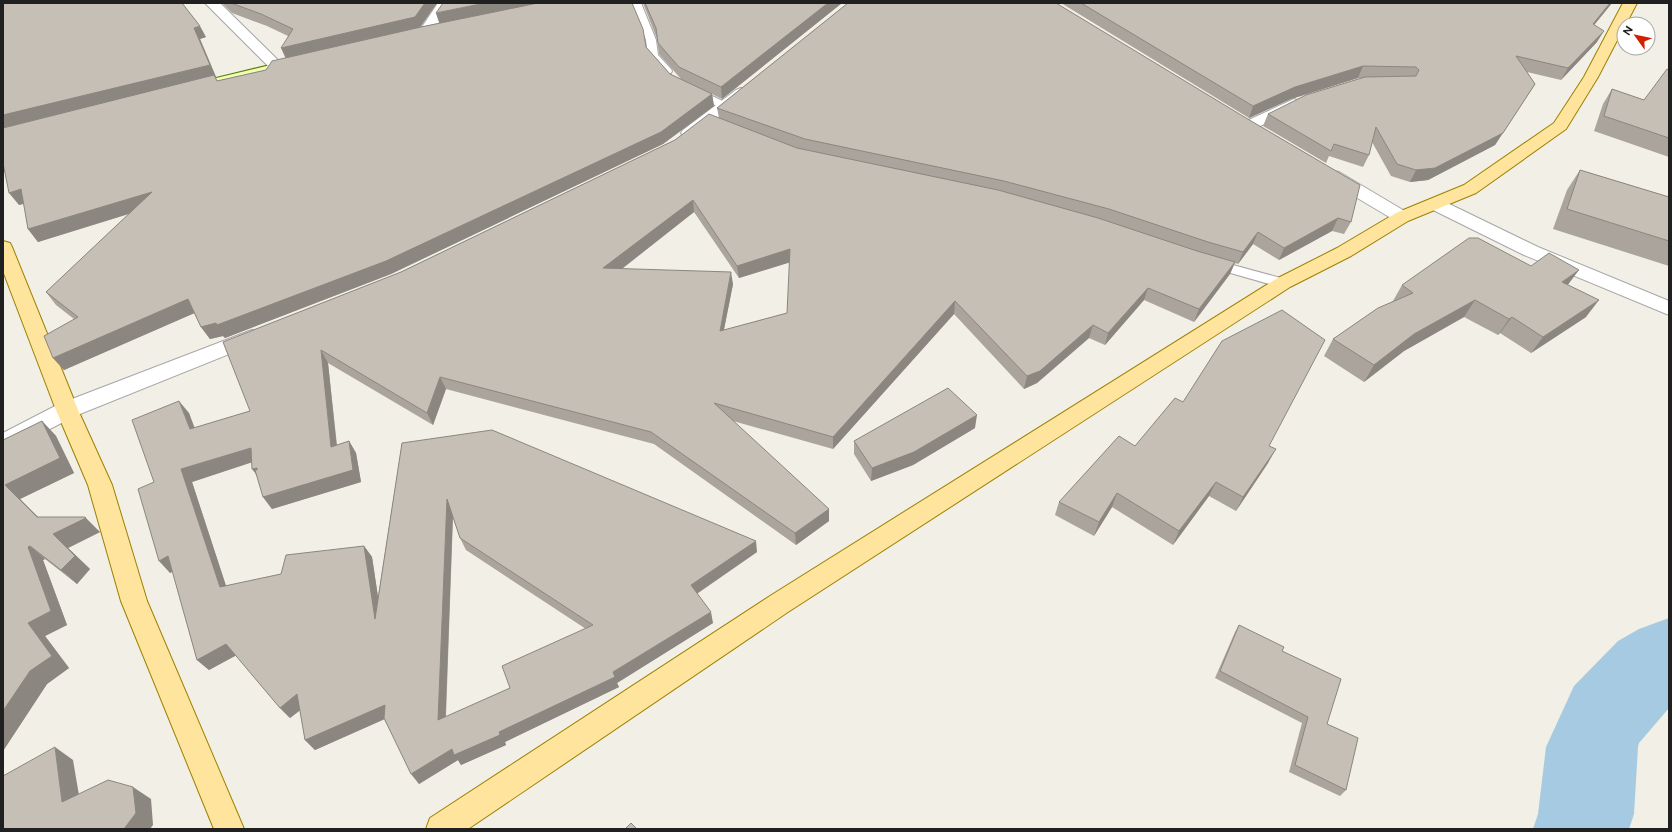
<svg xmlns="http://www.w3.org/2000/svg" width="1672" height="832" font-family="Figtree,sans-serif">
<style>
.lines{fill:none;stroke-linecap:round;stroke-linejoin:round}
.river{fill:#a5cae1;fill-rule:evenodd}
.service-casing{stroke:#a7a7a7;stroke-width:2}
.minor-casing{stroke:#a7a7a7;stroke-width:2}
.tertiary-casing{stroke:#a7a7a7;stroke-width:2}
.secondary-casing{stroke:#5d7e00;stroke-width:2}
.primary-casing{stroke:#9c8100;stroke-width:2}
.service{fill:#fff;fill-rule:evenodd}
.minor{fill:#fff;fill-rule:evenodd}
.tertiary{fill:#fff;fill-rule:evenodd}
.secondary{fill:#effdb8;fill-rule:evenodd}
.primary{fill:#ffe49d;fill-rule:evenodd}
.wall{fill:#aaa49c;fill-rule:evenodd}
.shaded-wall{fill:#8b867f}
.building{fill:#c6bfb5;stroke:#8b867f;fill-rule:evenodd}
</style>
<rect width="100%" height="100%" fill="#f1efe6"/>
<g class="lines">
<path class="river" d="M1669,618V708L1639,743L1638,747L1634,814L1629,829H1533L1538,814L1546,747L1574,686L1618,641L1639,629Z"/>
<g class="service-casing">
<g id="service">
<path d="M631,3H641L656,40L658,55L671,69L672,71L671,73H663L648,56L646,40Z"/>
<path d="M693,87L729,104L731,106L725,109L721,108L689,92L688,90Z"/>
<path d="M1211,259L1288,280L1290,283L1288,286L1283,288L1206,266L1204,263L1206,260Z"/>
</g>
</g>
<g class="minor-casing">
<g id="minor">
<path d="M438,3H452L430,36L425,37L420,36L418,33Z"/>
<path d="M741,88L746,90L749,93L746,96L695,136L689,138L683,136L681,133L683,130L736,90Z"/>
<path d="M1294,99L1299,101L1302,104L1299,107L1254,129L1248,131L1242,129L1240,126L1242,123Z"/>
<path d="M1333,171L1339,172L1408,213L1411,217L1408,221L1402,222L1396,221L1327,180L1325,176L1327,172Z"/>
<path d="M1435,199L1441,200L1538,247L1669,301V315L1524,255L1429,208L1426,204L1429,200Z"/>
<path d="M252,330L259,332L262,337L259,342L75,416L11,449L3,452V433L59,404Z"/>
</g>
</g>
<g class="tertiary-casing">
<path id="tertiary" d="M205,3H220L282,64L284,67L282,70L277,71L272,70Z"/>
</g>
<g class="secondary-casing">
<path id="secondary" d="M295,59L300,60L302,63L300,66L217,86L212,85L210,82L212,79Z"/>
</g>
<g class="primary-casing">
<g id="primary">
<path d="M1623,3H1637L1626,24H1624V27L1598,77L1566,129L1476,193L1408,221L1351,256L1290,287L788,612L468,829H426L430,818L770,596L1276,279L1337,248L1396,213L1464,185L1554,123L1584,77Z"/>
<path d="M3,241L10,243L12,247L78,410L112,485L147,601L244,829H214L121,601L88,485L56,410L3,271Z"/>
</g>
</g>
<use href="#service" class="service"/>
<use href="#minor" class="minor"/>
<use href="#tertiary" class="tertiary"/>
<use href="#secondary" class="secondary"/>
<use href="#primary" class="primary"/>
</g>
<g class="wall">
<path d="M3,3L206,37L200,39L216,77H215L217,81L266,70L285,58L288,36L267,26L232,13L222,3H437L420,27L439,23L436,13L646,47L670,74L681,79L659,54L657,39L643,3H842L722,99L712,94L714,106L663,144L391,274L225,338L223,336L210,339L201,327L194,313L64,370L53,358L74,319L56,305L46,292L129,214L38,242L28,229L24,204L19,205L4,128L3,126Z"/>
<path d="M848,3L1351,222L1344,234L1332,231L1279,260L1253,244L1238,264L1235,263L1230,274L1194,322L1144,300L1105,345L1089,338L1037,383L1024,389L954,314L833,449L733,421L829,521L796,545L654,444L446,389L433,425L328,363L337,445L349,441L356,453L361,482L272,509L263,497L257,476L251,462L192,482L226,586L281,574L364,546L372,557L378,597L402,443L757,552L697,594L713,623L617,683L619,687L505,742L506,745L461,765L458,760L419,784L384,719L315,750L305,740L300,710L290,718L280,708L236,655L209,670L197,660L173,571L170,573L154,482L189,413L194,428L250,411L401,272L675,140L719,118L717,108ZM694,212L739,278L790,262L787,313L724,330L733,284L622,269ZM453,517L460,538L466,550L586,629L510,688L446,717Z"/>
<path d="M1061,3H1612L1594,25L1597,42L1561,80L1527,72L1535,84L1495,145L1428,180L1410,182L1391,176L1372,142L1369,155L1363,167L1329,156L1326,163L1263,126L1268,114L1362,78H1358L1291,99L1249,118Z"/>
<path d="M1669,70V157L1594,131L1603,104L1612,89L1644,100Z"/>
<path d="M1580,170L1669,197V266L1553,229L1567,190Z"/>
<path d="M1402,285H1568L1586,317L1531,353L1500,333L1498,335L1464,317L1404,351L1364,382L1324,356L1333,339L1393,301Z"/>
<path d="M42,421L56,436L74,473L20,499L38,517L99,531L100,532L68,548L90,569L77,584L45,559L43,560L67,625L45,636L69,668L47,684L3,751V440Z"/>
<path d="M975,428L913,465L871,481L854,454V441Z"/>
<path d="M1135,446H1269L1268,463L1236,511L1209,496L1173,545L1112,507L1094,536L1055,515L1059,502Z"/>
<path d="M1239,625L1282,651L1327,724L1346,790L1340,796L1289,772L1302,723L1215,678L1235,632Z"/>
</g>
<g class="shaded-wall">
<path d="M425,3H437L419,29L286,59L281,48Z"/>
<path d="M485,3H542L440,24L436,13Z"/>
<path d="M828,3H842L722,99L721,87Z"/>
<path d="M1610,3H1612L1586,35L1593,24Z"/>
<path d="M200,26L206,37L200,39L216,77H215L221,87L5,129L3,126V115L194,28Z"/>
<path d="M1604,31L1597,42L1561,80L1568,68Z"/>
<path d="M1363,66L1358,78L1291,99L1249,118L1253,106L1295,87Z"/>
<path d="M1535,84L1495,145L1428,180L1410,182L1416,170Z"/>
<path d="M712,94L714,106L663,144L391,274L225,338L223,336L210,339L201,327Z"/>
<path d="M21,189L31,201L19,205L9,193Z"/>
<path d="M152,192L160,204L38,242L28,229Z"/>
<path d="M693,200L694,212L606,281L603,268Z"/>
<path d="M1338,218L1332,231L1279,260L1284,248Z"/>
<path d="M1258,232L1253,244L1238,264L1243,252Z"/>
<path d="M790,249L791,262L739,278L737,266Z"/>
<path d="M1235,262L1230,274L1194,322L1199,309Z"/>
<path d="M1579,270L1567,286L1562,282Z"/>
<path d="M731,272L733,284L721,344L720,331Z"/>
<path d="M1148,288L1144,300L1105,345L1108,333Z"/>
<path d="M188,299L197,312L64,370L53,358Z"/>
<path d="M1475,300L1464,317L1404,351L1364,382L1374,365L1414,334Z"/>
<path d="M1599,300L1586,317L1531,353L1543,337Z"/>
<path d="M955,301L954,314L833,449V437Z"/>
<path d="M1512,317L1500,333L1498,335L1509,319Z"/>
<path d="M1093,325L1089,338L1037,383L1024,389L1027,376Z"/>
<path d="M321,350L328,363L338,459L331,447Z"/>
<path d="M440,377L446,389L433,425L427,413Z"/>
<path d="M179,401L189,413L200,442L190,429Z"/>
<path d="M977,415L975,428L913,465L871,481L872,468Z"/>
<path d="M42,421L56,436L74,473L20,499L52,531L37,517L5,485Z"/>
<path d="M349,441L356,453L361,482L272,509L263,497Z"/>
<path d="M251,448L259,460L192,482L230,598L220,587L181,469Z"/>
<path d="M1276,449L1268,463L1236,511L1243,497Z"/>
<path d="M257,468L261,481L252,469Z"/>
<path d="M1216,482L1209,496L1173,545L1179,531Z"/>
<path d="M1117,493L1112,507L1094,536L1099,522Z"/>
<path d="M447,499L453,511L445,731L438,720Z"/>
<path d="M829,509V521L796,545L795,533Z"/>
<path d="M85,517L100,532L68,548L90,569L77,584L61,570L53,534Z"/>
<path d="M756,541L757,552L693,596L691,585Z"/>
<path d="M30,546L45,559L43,560L67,625L45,636L69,668L47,684L3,751V711L28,547Z"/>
<path d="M364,546L372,557L383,630L375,619Z"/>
<path d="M168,556L180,568L170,573L159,561Z"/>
<path d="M711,612L713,623L617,683L619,687L505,742L506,745L461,765L458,760L419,784L411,774L452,749L499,732L613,672Z"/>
<path d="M226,644L237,655L209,670L197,660Z"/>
<path d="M297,694L307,705L290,718L280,708Z"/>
<path d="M385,705L394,715L315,750L305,740Z"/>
<path d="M55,747L73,760L82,813L62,802Z"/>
<path d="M133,787L151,799L153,825L150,829H124Z"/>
</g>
<g class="building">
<path d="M3,3H182L200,26L194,28L210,65L3,115Z"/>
<path d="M231,3H425L415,17L281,48L293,29L261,14Z"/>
<path d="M443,3H485L436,13Z"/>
<path d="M538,3H632L643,29L646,47L670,74L712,94L661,132L386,261L217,325L216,323L201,327L188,299L53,358L44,336L78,317L46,292L152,192L28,229L21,189L9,193L3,163V128L214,75L217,81L266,70L272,61L421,27Z"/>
<path d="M645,3H828L721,87L679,67L658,43L656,28Z"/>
<path d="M848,3H1056L1246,118L1360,185L1351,222L1338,218L1284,248L1258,232L1243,252L1208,242L1109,209L1004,181L805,139L717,108Z"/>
<path d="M1081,3H1610L1593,24L1604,31L1568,68L1516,56L1535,84L1503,133L1435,168L1416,170L1397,164L1376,127L1369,155L1334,144L1331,151L1268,114L1306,95L1365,77L1416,76L1419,70L1416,67L1363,66L1295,87L1253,106Z"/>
<path d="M1667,69L1669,70V138L1604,116L1612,89L1644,100Z"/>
<path d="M709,114L797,148L998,190L1098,218L1197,251L1235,262L1199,309L1148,288L1108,333L1093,325L1040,371L1027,376L955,301L833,437L714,403L829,509L795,533L651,432L440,377L427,413L321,350L331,447L349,441L353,470L263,497L255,470H257V468L252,469L251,448L181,469L220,587L281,574L286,555L364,546L375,619L402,443L492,430L756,541L691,585L711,612L613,672L615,677L499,732L500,735L454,755L452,749L411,774L384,718L385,705L305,740L297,694L280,708L226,644L197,660L168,556L159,561L138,489L154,482L132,420L179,401L190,429L250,411L223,342L401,272L675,140ZM693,200L737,266L790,249L787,313L720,331L731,272L603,268ZM447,499L460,538L593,625L502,666L510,688L438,720Z"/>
<path d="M1580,170L1669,197V241L1567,209Z"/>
<path d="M1469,238H1478L1531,266L1549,253L1579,270L1562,282L1599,300L1543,337L1512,317L1509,319L1475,300L1414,334L1374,365L1333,339L1378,308L1413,293L1402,285Z"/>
<path d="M1282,310L1325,340L1269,446L1276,449L1243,497L1216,482L1179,531L1117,493L1099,522L1059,502L1119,436L1135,446L1175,398L1183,402L1222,341Z"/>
<path d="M948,388L977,415L914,452L872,468L854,441Z"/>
<path d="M42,421L60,458L5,485L37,517H85L86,518L53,534L75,556L61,570L30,546L28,547L51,611L28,623L52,656L30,671L3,711V440Z"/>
<path d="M1239,625L1284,647L1282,651L1341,679L1327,724L1358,738L1346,790L1295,765L1308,717L1220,671Z"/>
<path d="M55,747L62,802L108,780L133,787L136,813L124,829H3V776Z"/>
<path d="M631,823L637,829H625Z"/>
</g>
<rect width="1672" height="832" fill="none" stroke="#202020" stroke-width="8"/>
<g transform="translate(1636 36) rotate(303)"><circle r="19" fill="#ffffff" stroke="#a6a6a6"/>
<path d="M0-3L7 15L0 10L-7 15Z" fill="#d02000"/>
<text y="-6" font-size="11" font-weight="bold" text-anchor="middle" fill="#202020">N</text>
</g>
</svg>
